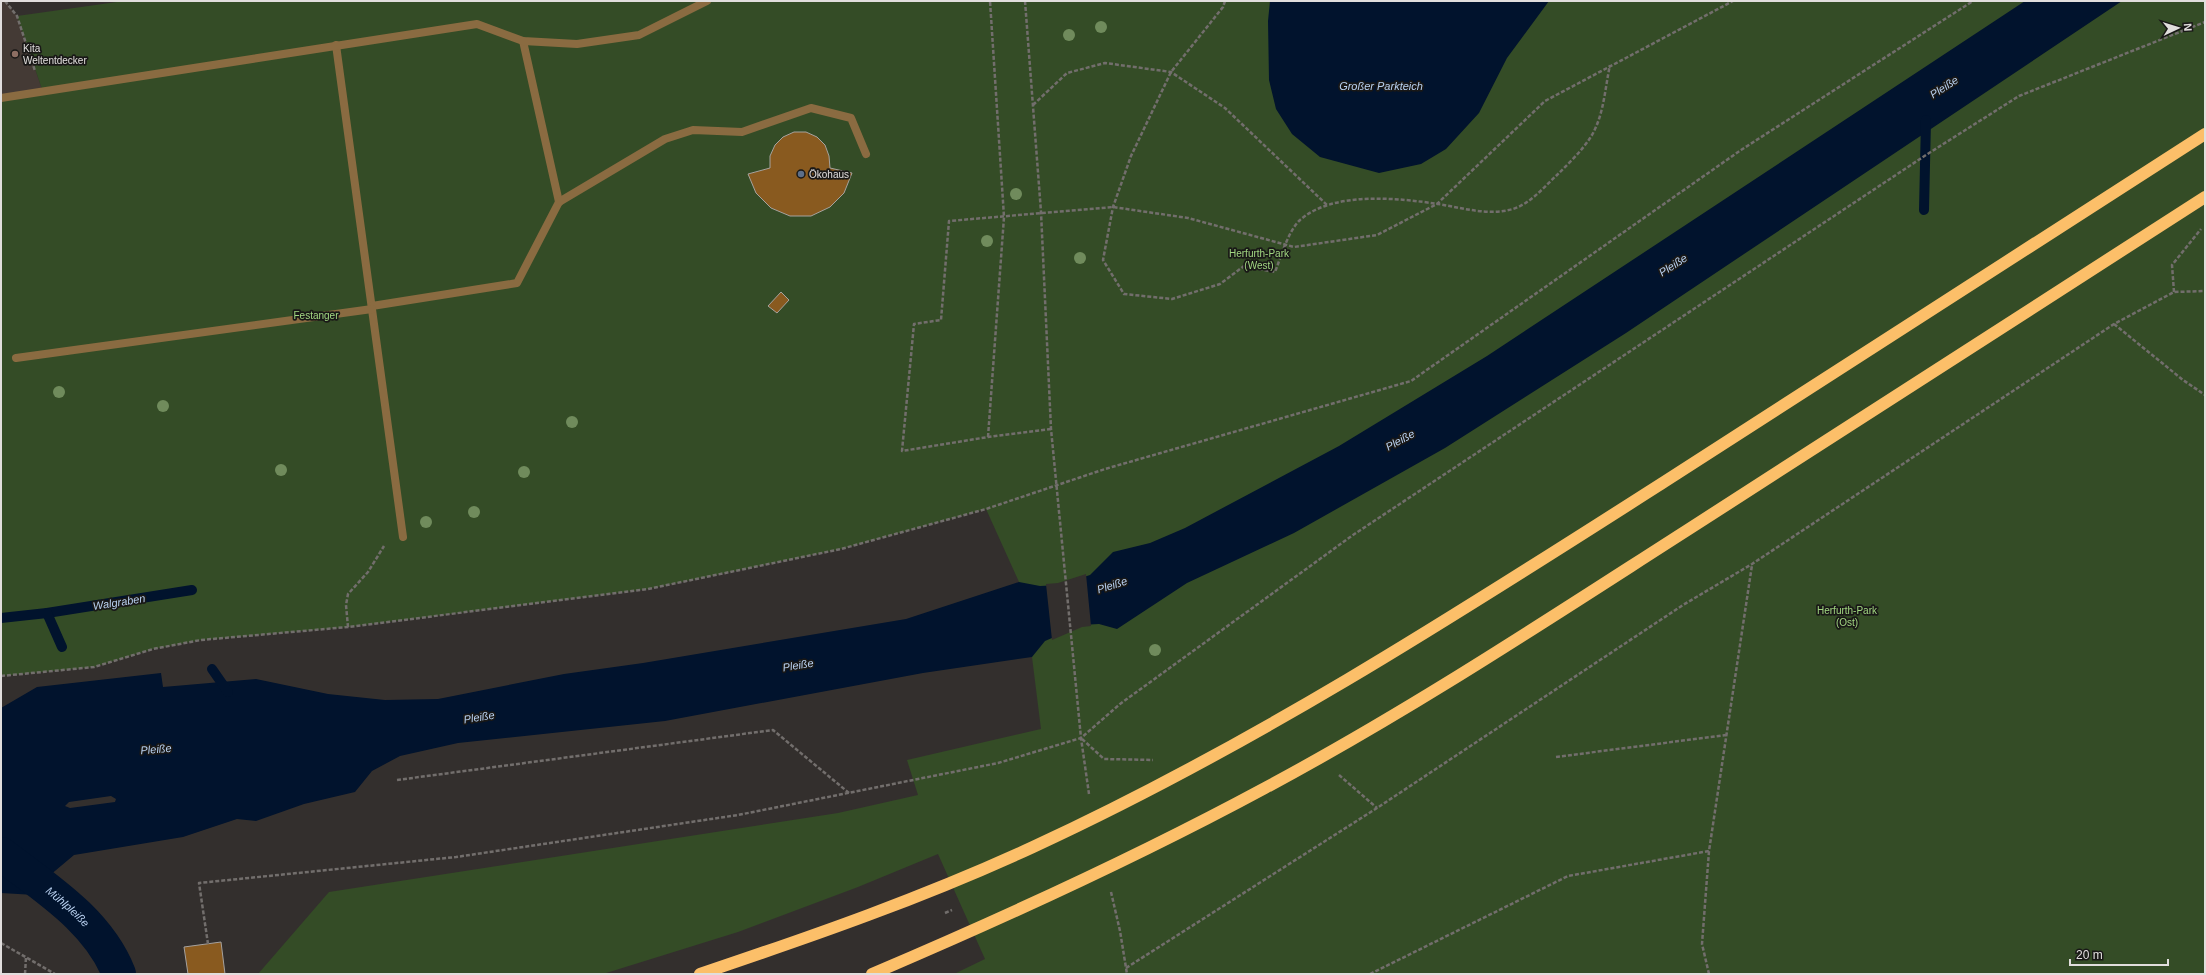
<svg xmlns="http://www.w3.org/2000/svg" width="2206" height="975" font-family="Helvetica,sans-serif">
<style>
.built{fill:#443a35}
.green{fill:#344c26}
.water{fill:#01132d;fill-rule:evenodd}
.pier{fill:#332f2d}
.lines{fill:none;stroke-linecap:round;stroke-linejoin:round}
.stream{stroke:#01132d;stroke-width:10}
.canal{stroke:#01132d;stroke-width:34}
.building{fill:#895a1f;stroke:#a6a29e}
.path{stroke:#726e6c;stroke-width:2.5;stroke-dasharray:4 2;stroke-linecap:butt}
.lane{stroke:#8a6b41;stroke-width:8}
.highway{stroke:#fcbf69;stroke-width:12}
.tree{fill:#708b5c}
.education-dot{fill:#8d6e63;stroke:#191817;stroke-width:1.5}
.service-dot{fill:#5c6f8a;stroke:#191817;stroke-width:1.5}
.labels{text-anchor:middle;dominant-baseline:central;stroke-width:3.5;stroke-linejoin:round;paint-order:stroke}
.poi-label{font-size:10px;fill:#e1dedd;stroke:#191817;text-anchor:start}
.park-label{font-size:10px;fill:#a2d782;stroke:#191817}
.water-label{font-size:11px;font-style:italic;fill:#b9d1f0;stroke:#191817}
</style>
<rect width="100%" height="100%" fill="#332f2d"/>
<path class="built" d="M1,1H5L17,16L43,92L1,98Z"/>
<path class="green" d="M124,1H2205V974H954L985,959L938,854L858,887L738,932L603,974H258L329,892L838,813L918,795L907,760L1041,729L1032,657L1019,582L986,509L841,549L648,589L348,627L201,640L153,649L94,667L1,676V98L43,92L17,16Z"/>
<g class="water">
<path d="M1270,1H1549L1507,58L1479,113L1446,149L1421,164L1379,173L1320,157L1292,134L1276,109L1269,80L1268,21Z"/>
<path d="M2025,1H2122L1626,333L1445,448L1294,533L1187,583L1117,629L1099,624L1082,625L1045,641L1032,657L923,673L665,721L458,743L400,756L372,771L355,792L304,804L256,821L237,819L183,837L74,855L49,876L57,882L43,901L35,895L1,893V708L37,687L161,673L163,687L256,679L328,694L385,700L438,699L564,674L643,663L906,619L1019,582L1040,586L1059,585L1090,575L1113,552L1150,543L1185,528L1339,446L1487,356ZM111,796L116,799L115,802L70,808L65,806L69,802Z"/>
</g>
<path class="pier" d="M1086,574L1091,626L1082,627L1052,640L1046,584L1058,583Z"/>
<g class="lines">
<g class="stream">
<path d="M1924,210L1926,120"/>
<path d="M47,613L192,590"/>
<path d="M1,618L47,613L62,647"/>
<path d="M212,669L228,692"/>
</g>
<path class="canal" id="s1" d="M1,854C44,887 98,920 119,974"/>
</g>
<g class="building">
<path d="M794,132H806L817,137L825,145L829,156L830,168L852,173L844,193L830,207L811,216H790L771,208L756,193L748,174L770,168V156L775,145L783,137Z"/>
<path d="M781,292L789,300L777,313L768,306Z"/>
<path d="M221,942L225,974H188L184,947Z"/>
</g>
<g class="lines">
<g class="path">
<path d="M5,1L17,16L35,71"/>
<path d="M1025,1L1041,212L1051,429L1081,738L1089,794"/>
<path d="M1225,1L1223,7L1171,72L1131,156L1113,207L1103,260L1124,294L1172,299L1220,284L1244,266L1275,272C1281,257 1288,231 1300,220C1333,191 1398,198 1438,204C1463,208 1488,216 1513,209C1531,203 1543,188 1556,176C1568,164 1583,150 1592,135C1604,114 1605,88 1610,65"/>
<path d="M1033,105L1067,73L1105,63L1171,72L1225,108L1327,205"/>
<path d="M2174,292L2172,265L2201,229"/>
<path d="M2114,324L2183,380L2205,395"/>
<path d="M1051,429L988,437L902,451L914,324L941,320L949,221L1113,207L1188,218L1294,247L1377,235L1437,204L1545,101L1733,1"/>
<path d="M988,437L1004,217L990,1"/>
<path d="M348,627L346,605L348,594L368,572L384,546"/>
<path d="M1,676L94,667L153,649L201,640L348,627L648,589L841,549L986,509L1105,469L1411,381L1741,150L1973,1"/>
<path d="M1082,739L1104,759L1153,760"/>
<path d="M1556,757L1726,735"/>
<path d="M1339,775L1377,808"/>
<path d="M397,780L773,730L849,793"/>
<path d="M1111,892L1120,931L1127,974"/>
<path d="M945,913L952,910"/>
<path d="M1,943L55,974"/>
<path d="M208,944L199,883L456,857L738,815L998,763L1081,738L1120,704L1353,535L1926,155L2019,96L2205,22"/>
<path d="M1126,968L1377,808L1683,605L1752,564L2114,324L2174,292L2205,291"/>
<path d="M25,974L26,957"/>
<path d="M1370,974L1568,876L1709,851"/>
<path d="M1709,974L1702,944L1709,851L1752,565"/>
</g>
<g class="lane">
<path d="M523,41L559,202"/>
<path d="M336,45L403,537"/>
<path d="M1,98L477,24L523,41L577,44L639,35L707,1"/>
<path d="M372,306L517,283L559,202L665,139L693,130L742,132L811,108L851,118L866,154"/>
<path d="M16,358L372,309"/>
</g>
<g class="highway">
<path d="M700,974C813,936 925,897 1033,847C1254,745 1459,613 1664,482C1844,366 2025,250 2205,134"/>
<path d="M872,974C1006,917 1137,857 1265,788C1411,710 1550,618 1689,529C1861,418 2033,307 2205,197"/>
</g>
</g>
<g class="tree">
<circle cx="1101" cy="27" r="6"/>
<circle cx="1069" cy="35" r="6"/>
<circle cx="1016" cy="194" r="6"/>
<circle cx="987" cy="241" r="6"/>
<circle cx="1080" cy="258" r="6"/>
<circle cx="59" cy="392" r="6"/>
<circle cx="163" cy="406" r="6"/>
<circle cx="572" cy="422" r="6"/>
<circle cx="281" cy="470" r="6"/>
<circle cx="524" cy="472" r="6"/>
<circle cx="474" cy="512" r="6"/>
<circle cx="426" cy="522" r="6"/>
<circle cx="1155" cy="650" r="6"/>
</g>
<circle class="education-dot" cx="15" cy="54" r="4"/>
<circle class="service-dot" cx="801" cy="174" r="4"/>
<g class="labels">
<g class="poi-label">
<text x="23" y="48">Kita<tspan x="23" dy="12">Weltentdecker</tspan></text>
<text x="809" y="174">Ökohaus</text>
</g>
<g class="park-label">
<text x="1259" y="253">Herfurth-Park<tspan x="1259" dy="12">(West)</tspan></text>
<text x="316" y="315">Festanger</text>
<text x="1847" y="610">Herfurth-Park<tspan x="1847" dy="12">(Ost)</tspan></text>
</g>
<g class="water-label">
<text x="1381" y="86">Großer Parkteich</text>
<text transform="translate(1944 87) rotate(-33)">Pleiße</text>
<text transform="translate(1673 265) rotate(-33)">Pleiße</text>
<text transform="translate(1400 440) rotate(-29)">Pleiße</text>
<text transform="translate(1112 585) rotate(-18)">Pleiße</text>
<text transform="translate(119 602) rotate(-9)">Walgraben</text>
<text transform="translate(798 665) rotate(-9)">Pleiße</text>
<text transform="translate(479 717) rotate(-9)">Pleiße</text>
<text transform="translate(156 749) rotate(-5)">Pleiße</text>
<text stroke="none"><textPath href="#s1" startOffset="85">Mühlpleiße</textPath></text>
</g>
</g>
<rect width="2206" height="975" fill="none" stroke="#e1dedd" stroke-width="4"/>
<g transform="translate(2178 28) rotate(86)" stroke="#191817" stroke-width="3" paint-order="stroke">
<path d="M0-3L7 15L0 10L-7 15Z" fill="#e1dedd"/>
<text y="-6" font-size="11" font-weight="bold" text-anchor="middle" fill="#e1dedd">N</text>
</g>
<path d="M2070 959v6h98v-6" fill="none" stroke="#e1dedd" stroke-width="2"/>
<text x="2076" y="959" font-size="12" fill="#e1dedd" stroke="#191817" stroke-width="3" paint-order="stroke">20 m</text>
</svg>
